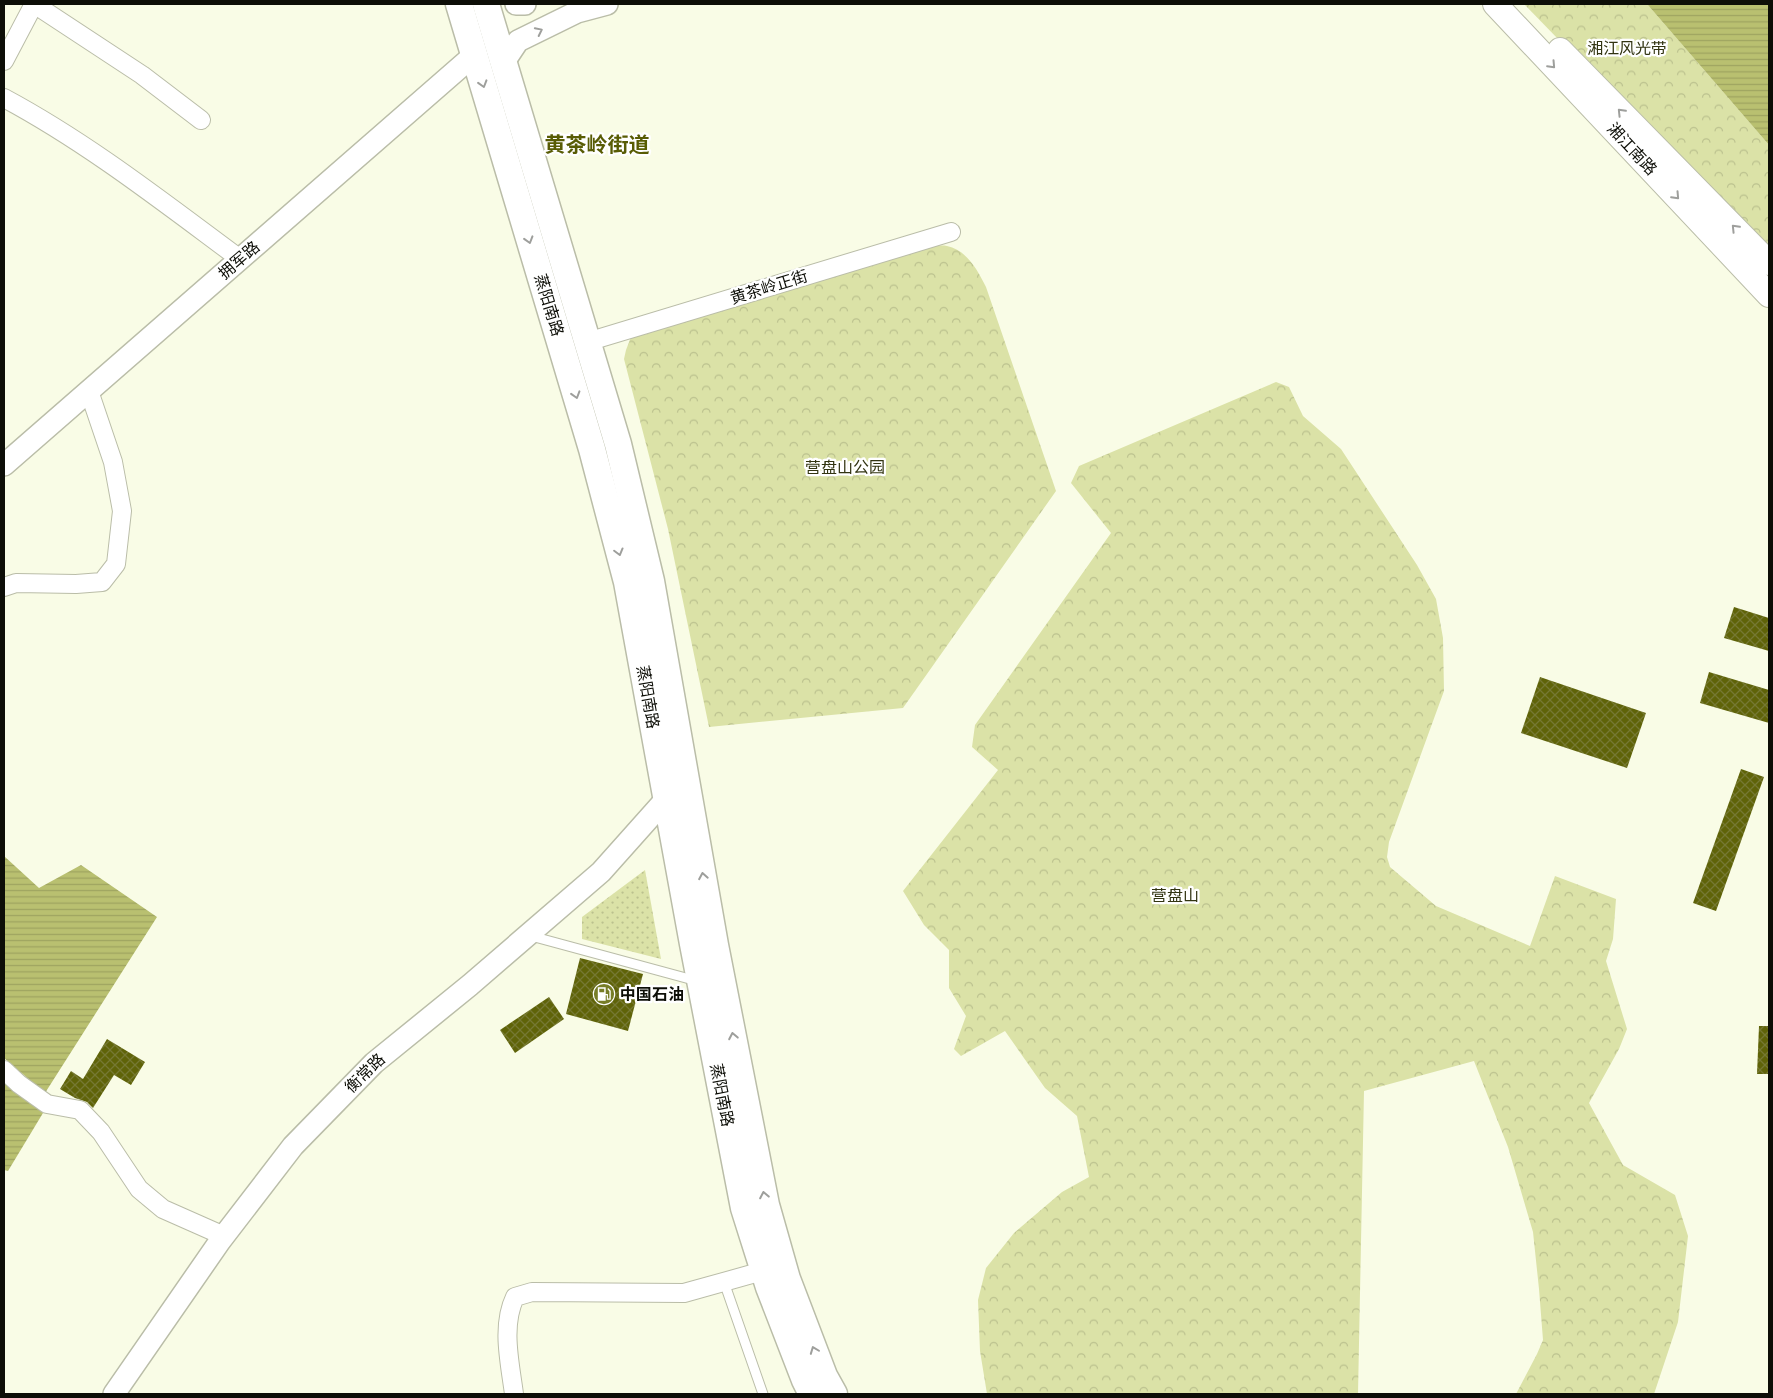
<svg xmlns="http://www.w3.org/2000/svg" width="1773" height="1398" font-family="'DM Sans','Noto Sans SC',sans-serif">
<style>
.grass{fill:url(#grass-dots)}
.forest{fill:url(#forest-crowns)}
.water{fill:url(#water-rules)}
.building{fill:url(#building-cross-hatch)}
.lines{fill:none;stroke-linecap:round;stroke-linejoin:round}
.service-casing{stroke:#babda8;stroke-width:11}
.minor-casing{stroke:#babda8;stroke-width:20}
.tertiary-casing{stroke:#babda8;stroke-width:24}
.secondary-casing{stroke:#babda8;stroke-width:26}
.primary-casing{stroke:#babda8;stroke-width:29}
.service{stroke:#fff;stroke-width:9}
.minor{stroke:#fff;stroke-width:18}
.tertiary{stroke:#fff;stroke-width:21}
.secondary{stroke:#fff;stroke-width:24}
.primary{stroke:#fff;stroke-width:26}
.oneway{stroke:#9e9f9c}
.labels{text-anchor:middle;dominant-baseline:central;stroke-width:4.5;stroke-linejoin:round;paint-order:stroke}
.park-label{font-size:16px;fill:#323411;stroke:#fff}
.street-label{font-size:16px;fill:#0d0e07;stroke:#fff}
.poi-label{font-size:16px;font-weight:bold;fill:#0d0e07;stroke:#fff;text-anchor:start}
.district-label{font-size:21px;font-weight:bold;fill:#585c04;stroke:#fff}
</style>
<defs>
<pattern id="grass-dots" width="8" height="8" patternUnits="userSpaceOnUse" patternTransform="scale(1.25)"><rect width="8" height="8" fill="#dbe2a7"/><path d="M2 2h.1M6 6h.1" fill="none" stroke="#bbc18e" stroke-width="1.8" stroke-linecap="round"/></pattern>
<pattern id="forest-crowns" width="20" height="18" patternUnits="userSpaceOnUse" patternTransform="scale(1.25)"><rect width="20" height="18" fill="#dbe2a7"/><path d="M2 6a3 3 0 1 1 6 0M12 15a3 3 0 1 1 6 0" fill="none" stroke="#bbc18e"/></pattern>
<pattern id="water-rules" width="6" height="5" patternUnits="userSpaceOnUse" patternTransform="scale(1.25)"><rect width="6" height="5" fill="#b9c070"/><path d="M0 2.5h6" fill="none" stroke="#9ea460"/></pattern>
<pattern id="building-cross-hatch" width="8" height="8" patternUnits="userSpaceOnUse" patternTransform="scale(1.25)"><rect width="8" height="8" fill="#5f6308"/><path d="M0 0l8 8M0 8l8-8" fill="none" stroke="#757833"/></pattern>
</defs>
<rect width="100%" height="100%" fill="#f9fce6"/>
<path class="grass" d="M645,870L661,959L582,939V917Z"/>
<g class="forest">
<path d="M1524,4H1647L1769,145V256Z"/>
<path d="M931,246C936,246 942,245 947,246C967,250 978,271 986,287L1056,491L903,708L709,727L668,529L624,359L626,350L631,337Z"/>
<path d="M1276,382L1289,387L1303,416L1341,449L1417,565L1436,599L1443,638L1444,691L1389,842L1387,857L1390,867L1436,906L1530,946L1555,876L1616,899L1613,939L1606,961L1627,1029L1619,1049L1589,1103L1623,1165L1675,1195L1688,1236L1678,1322L1654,1394H1516L1537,1354L1543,1340L1539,1289L1533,1232L1508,1147L1474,1061L1364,1091L1358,1394H987L980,1351L978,1300L986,1268L1014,1233L1062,1192L1089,1177L1077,1116L1045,1088L1005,1031L961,1056L954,1049L966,1016L949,988V950L924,925L903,891L998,770L972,747L975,725L1111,533L1071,483L1079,466Z"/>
</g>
<g class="water">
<path d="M1647,4H1769V145Z"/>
<path d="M4,856L39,888L81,865L157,917L45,1093L4,1058Z"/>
<path d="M6,1084L43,1113L8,1171L4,1170V1085Z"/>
</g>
<g class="building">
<path d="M1734,607L1769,618V651L1724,638Z"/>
<path d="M1709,672L1769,690V723L1700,703Z"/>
<path d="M1540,677L1646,713L1627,768L1521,733Z"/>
<path d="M1741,769L1764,777L1716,911L1693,903Z"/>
<path d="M580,958L643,974L628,1031L566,1014Z"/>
<path d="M549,997L564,1019L515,1053L500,1030Z"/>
<path d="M1759,1026H1769V1074H1757Z"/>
<path d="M107,1039L145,1062L131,1085L114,1075L93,1108L87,1102L75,1098L60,1089L71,1071L83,1079Z"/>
</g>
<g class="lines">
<g class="service-casing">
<g id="service">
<path d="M531,936L697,981"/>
<path d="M724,1282L763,1394"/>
</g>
</g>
<g class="minor-casing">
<g id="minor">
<path d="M34,4L142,75L201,120"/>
<path d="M4,61L34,4"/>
<path d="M4,98C88,143 163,202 240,259"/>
<path d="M587,342L951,232"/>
<path d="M4,587L16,583L76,584L102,582L116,564L122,511L113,462L89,391"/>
<path d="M4,1070L19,1084L47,1104L80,1110L101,1132L139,1189L163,1209L224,1236"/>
<path d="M514,1394C510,1363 501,1326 515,1297L532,1292L684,1293L763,1271"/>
</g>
</g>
<g class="tertiary-casing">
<g id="tertiary">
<path d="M516,4H525"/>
<path d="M504,62L518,41L577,12L607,4"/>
<path d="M4,465L474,55"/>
<path d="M114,1394L220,1241L293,1146L374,1063L470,985L601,872L667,798"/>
</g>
</g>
<g class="secondary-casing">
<g id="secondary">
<path d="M1495,4L1769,295"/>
<path d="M1560,50L1769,263"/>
</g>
</g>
<g class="primary-casing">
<g id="primary">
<path d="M459,4L592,449L627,582L693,944L744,1208L769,1287L805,1380L812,1394"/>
<path d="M486,4L618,444L651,581L715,945L766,1205L787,1279L824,1376L834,1394"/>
</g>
</g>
<use href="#service" class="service"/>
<use href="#minor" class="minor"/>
<use href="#tertiary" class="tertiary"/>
<use href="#secondary" class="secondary"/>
<use href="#primary" class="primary"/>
</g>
<defs><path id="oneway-chevron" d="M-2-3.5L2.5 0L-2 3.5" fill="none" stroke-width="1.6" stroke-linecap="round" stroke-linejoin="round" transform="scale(1.25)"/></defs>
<g class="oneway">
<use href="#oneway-chevron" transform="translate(539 31) rotate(-26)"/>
<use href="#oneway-chevron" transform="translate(1552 65) rotate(47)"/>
<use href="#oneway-chevron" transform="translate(483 84) rotate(73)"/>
<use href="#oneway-chevron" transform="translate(1621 112) rotate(-134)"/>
<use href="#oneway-chevron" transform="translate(1676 196) rotate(47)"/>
<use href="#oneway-chevron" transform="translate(1735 228) rotate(-134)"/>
<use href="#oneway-chevron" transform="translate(529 240) rotate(73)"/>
<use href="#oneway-chevron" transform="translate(576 395) rotate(73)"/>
<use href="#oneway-chevron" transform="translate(619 552) rotate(75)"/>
<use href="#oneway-chevron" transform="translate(703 876) rotate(-100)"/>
<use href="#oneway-chevron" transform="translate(733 1036) rotate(-101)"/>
<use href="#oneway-chevron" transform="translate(764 1195) rotate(-101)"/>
<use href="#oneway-chevron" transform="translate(814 1350) rotate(-111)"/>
</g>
<defs>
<g id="fuel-disc" transform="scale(1.125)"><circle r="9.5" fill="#777d27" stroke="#fff"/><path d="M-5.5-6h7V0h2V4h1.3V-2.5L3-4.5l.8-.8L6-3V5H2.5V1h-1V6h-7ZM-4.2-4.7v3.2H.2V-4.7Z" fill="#fff"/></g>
</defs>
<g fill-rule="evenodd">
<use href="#fuel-disc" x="604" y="994"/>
</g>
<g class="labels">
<g class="park-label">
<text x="1627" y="48">湘江风光带</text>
<text x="845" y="467">营盘山公园</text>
<text x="1175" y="895">营盘山</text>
</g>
<g class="street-label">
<text transform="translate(1632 149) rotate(47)">湘江南路</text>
<text transform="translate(239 260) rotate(-41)">拥军路</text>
<text transform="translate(769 287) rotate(-17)">黄茶岭正街</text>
<text transform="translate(549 305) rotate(73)">蒸阳南路</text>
<text transform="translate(648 697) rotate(80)">蒸阳南路</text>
<text transform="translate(365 1073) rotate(-44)">衡常路</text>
<text transform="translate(722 1095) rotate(79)">蒸阳南路</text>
</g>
<g class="poi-label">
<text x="620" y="994">中国石油</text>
</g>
<g class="district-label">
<text x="597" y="145">黄茶岭街道</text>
</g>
</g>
<rect width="1773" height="1398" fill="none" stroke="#0d0e07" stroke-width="10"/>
</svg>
